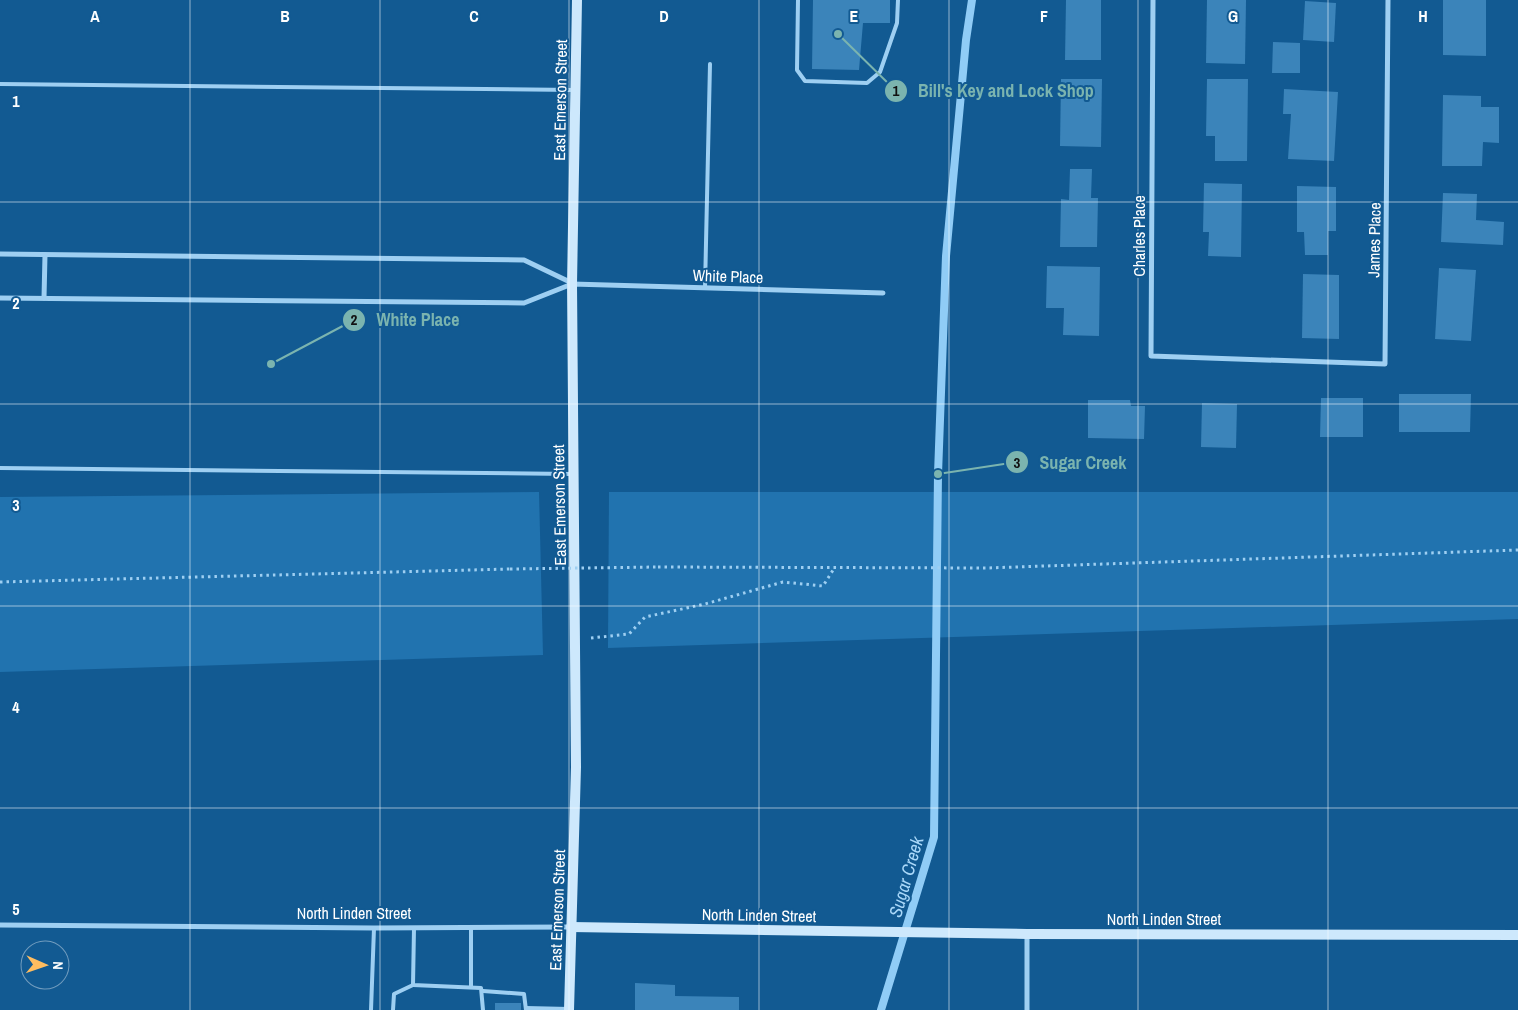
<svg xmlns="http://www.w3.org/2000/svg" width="1518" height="1010" font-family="'Archivo Narrow',sans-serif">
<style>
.green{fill:#2173af}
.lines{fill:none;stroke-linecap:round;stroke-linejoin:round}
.stream{stroke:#90ccf6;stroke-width:8}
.building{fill:#3b84ba}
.path{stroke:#9ecff2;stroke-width:3;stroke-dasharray:2.5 4;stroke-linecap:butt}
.service{stroke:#9ecff2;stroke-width:4}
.minor{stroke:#9ecff2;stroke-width:5}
.secondary{stroke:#cde8fc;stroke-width:10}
.path-bridge{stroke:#9ecff2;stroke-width:3;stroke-dasharray:2.5 4;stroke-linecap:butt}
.grid{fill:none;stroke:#fff;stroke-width:1;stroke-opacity:0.55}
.labels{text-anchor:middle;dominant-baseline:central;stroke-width:4;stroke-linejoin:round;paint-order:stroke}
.street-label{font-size:16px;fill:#fff;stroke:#125a92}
.water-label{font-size:18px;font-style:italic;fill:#aad8f9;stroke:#125a92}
.grid-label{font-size:16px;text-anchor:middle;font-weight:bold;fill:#fff;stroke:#125a92;stroke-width:4;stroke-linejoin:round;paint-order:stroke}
.leader{fill:none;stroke:#7bb4af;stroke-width:2}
.callout-dot{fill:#7bb4af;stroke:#125a92;stroke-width:2}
.mark-label{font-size:15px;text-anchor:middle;font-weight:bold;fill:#111}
.callout-label{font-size:18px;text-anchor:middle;font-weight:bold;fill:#7bb4af;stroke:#125a92;stroke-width:4;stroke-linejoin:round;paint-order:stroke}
</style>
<rect width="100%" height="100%" fill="#125a92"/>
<g class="green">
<path d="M539,492L543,655L0,672V497Z"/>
<path d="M609,492H1518V619L608,648Z"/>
</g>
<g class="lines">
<path class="stream" d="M881,1010L934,837L938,474L946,256L966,40L972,0"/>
</g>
<g class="building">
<path d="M813,0H890V23H863L859,70L812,69Z"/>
<path d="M1066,0H1101V60H1065Z"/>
<path d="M1207,0H1246L1245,64L1206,63Z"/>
<path d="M1443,0H1486V56L1443,55Z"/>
<path d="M1305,1L1336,3L1334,42L1303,40Z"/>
<path d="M1273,42L1300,43V73H1272Z"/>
<path d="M1061,79H1102L1101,147L1060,146Z"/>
<path d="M1207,79H1248L1247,161H1215V136H1206Z"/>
<path d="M1284,89L1338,92L1334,161L1288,159L1291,114H1283Z"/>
<path d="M1443,95L1481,96V107H1499V143L1483,142L1482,166H1442Z"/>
<path d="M1070,169H1092L1091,198H1098L1097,247H1060L1061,199L1069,200Z"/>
<path d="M1204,183L1242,184L1241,257L1208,256L1209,232H1203Z"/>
<path d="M1297,186L1336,187V231H1328V255H1305L1304,232H1297Z"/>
<path d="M1443,193L1477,194L1476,220L1504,222L1503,245L1441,242Z"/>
<path d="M1047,266L1100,267L1099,336L1063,335L1064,308H1046Z"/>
<path d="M1439,268L1476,270L1471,341L1435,339Z"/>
<path d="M1303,274L1339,275V339L1302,338Z"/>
<path d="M1399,394H1471L1470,432H1399Z"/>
<path d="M1321,398H1363V437H1320Z"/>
<path d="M1088,400H1130L1131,406H1145L1144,439L1088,438Z"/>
<path d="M1202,403L1237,404L1236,448L1201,447Z"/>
<path d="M635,983L675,985V996L739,997V1010H635Z"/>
<rect x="495" y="1003" width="26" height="7"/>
</g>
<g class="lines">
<g class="path">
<path d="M658,567L986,568L1518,550"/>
<path d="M0,582L510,569"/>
<path d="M591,638L629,634L645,617L705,604L783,582L823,586L835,567"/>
</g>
<g class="service">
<path d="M798,0L797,70L805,81L867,83L880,72L897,23L898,0"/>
<path d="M0,84L575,90"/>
<path d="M705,288L710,64"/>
<path d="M0,468L571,474"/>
<path d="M414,928L413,985L481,988L483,1010"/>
<path d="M471,928V987"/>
<path d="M483,991L524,994L526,1010"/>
<path d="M526,1008L569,1009"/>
<path d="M371,1010L374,928"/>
<path d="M393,1010L394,994L413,985"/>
</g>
<g class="minor">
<path d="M1153,0L1151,356L1385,364L1388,0"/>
<path d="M0,254L524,260L572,283"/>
<path d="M0,298L524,303L572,284L883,293"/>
<path d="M44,298L45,255"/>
<path d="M0,925L374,928L571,927"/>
<path d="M1027,1010V934"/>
</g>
<g class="secondary">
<path d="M571,927L1027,934L1518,935"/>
<path d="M569,1010L576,767L572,284L577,0"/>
</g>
<path class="path-bridge" d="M510,569L658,567"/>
</g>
<path class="grid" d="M190,0V1010M380,0V1010M569,0V1010M759,0V1010M949,0V1010M1138,0V1010M1328,0V1010M0,202H1518M0,404H1518M0,606H1518M0,808H1518"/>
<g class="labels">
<g class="street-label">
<text transform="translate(560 100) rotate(-89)">East Emerson Street</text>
<text transform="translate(1139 236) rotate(-90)">Charles Place</text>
<text transform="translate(1374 240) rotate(-89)">James Place</text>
<text transform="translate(728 276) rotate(2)">White Place</text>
<text transform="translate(559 505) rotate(-91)">East Emerson Street</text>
<text transform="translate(557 910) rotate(-88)">East Emerson Street</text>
<text x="354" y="913">North Linden Street</text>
<text transform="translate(759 915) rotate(1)">North Linden Street</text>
<text x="1164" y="919">North Linden Street</text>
</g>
<g class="water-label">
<text transform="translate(906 877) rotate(-74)">Sugar Creek</text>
</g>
</g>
<g class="grid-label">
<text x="95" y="22">A</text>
<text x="285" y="22">B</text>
<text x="474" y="22">C</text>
<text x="664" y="22">D</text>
<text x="854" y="22">E</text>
<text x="1044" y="22">F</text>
<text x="1233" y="22">G</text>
<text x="1423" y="22">H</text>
<text x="16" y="107">1</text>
<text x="16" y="309">2</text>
<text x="16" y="511">3</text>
<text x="16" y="713">4</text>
<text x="16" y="915">5</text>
</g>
<path class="leader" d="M838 34L896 91M271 364L354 320M938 474L1017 462"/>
<g class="callout-dot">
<circle cx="838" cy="34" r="5"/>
<circle cx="271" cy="364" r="5"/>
<circle cx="938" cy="474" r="5"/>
<circle cx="896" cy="91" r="12"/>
<circle cx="354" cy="320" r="12"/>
<circle cx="1017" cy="462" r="12"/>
</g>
<g class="mark-label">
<text x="896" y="96">1</text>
<text x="354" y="325">2</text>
<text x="1017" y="468">3</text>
</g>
<g class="callout-label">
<text x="1006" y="97">Bill's Key and Lock Shop</text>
<text x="418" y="326">White Place</text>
<text x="1083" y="469">Sugar Creek</text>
</g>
<g transform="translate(45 965) rotate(92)"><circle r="24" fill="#125a92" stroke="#719cbe"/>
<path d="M0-4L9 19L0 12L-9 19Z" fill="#ffbd60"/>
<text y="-8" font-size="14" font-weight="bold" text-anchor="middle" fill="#ffffff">N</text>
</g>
</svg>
